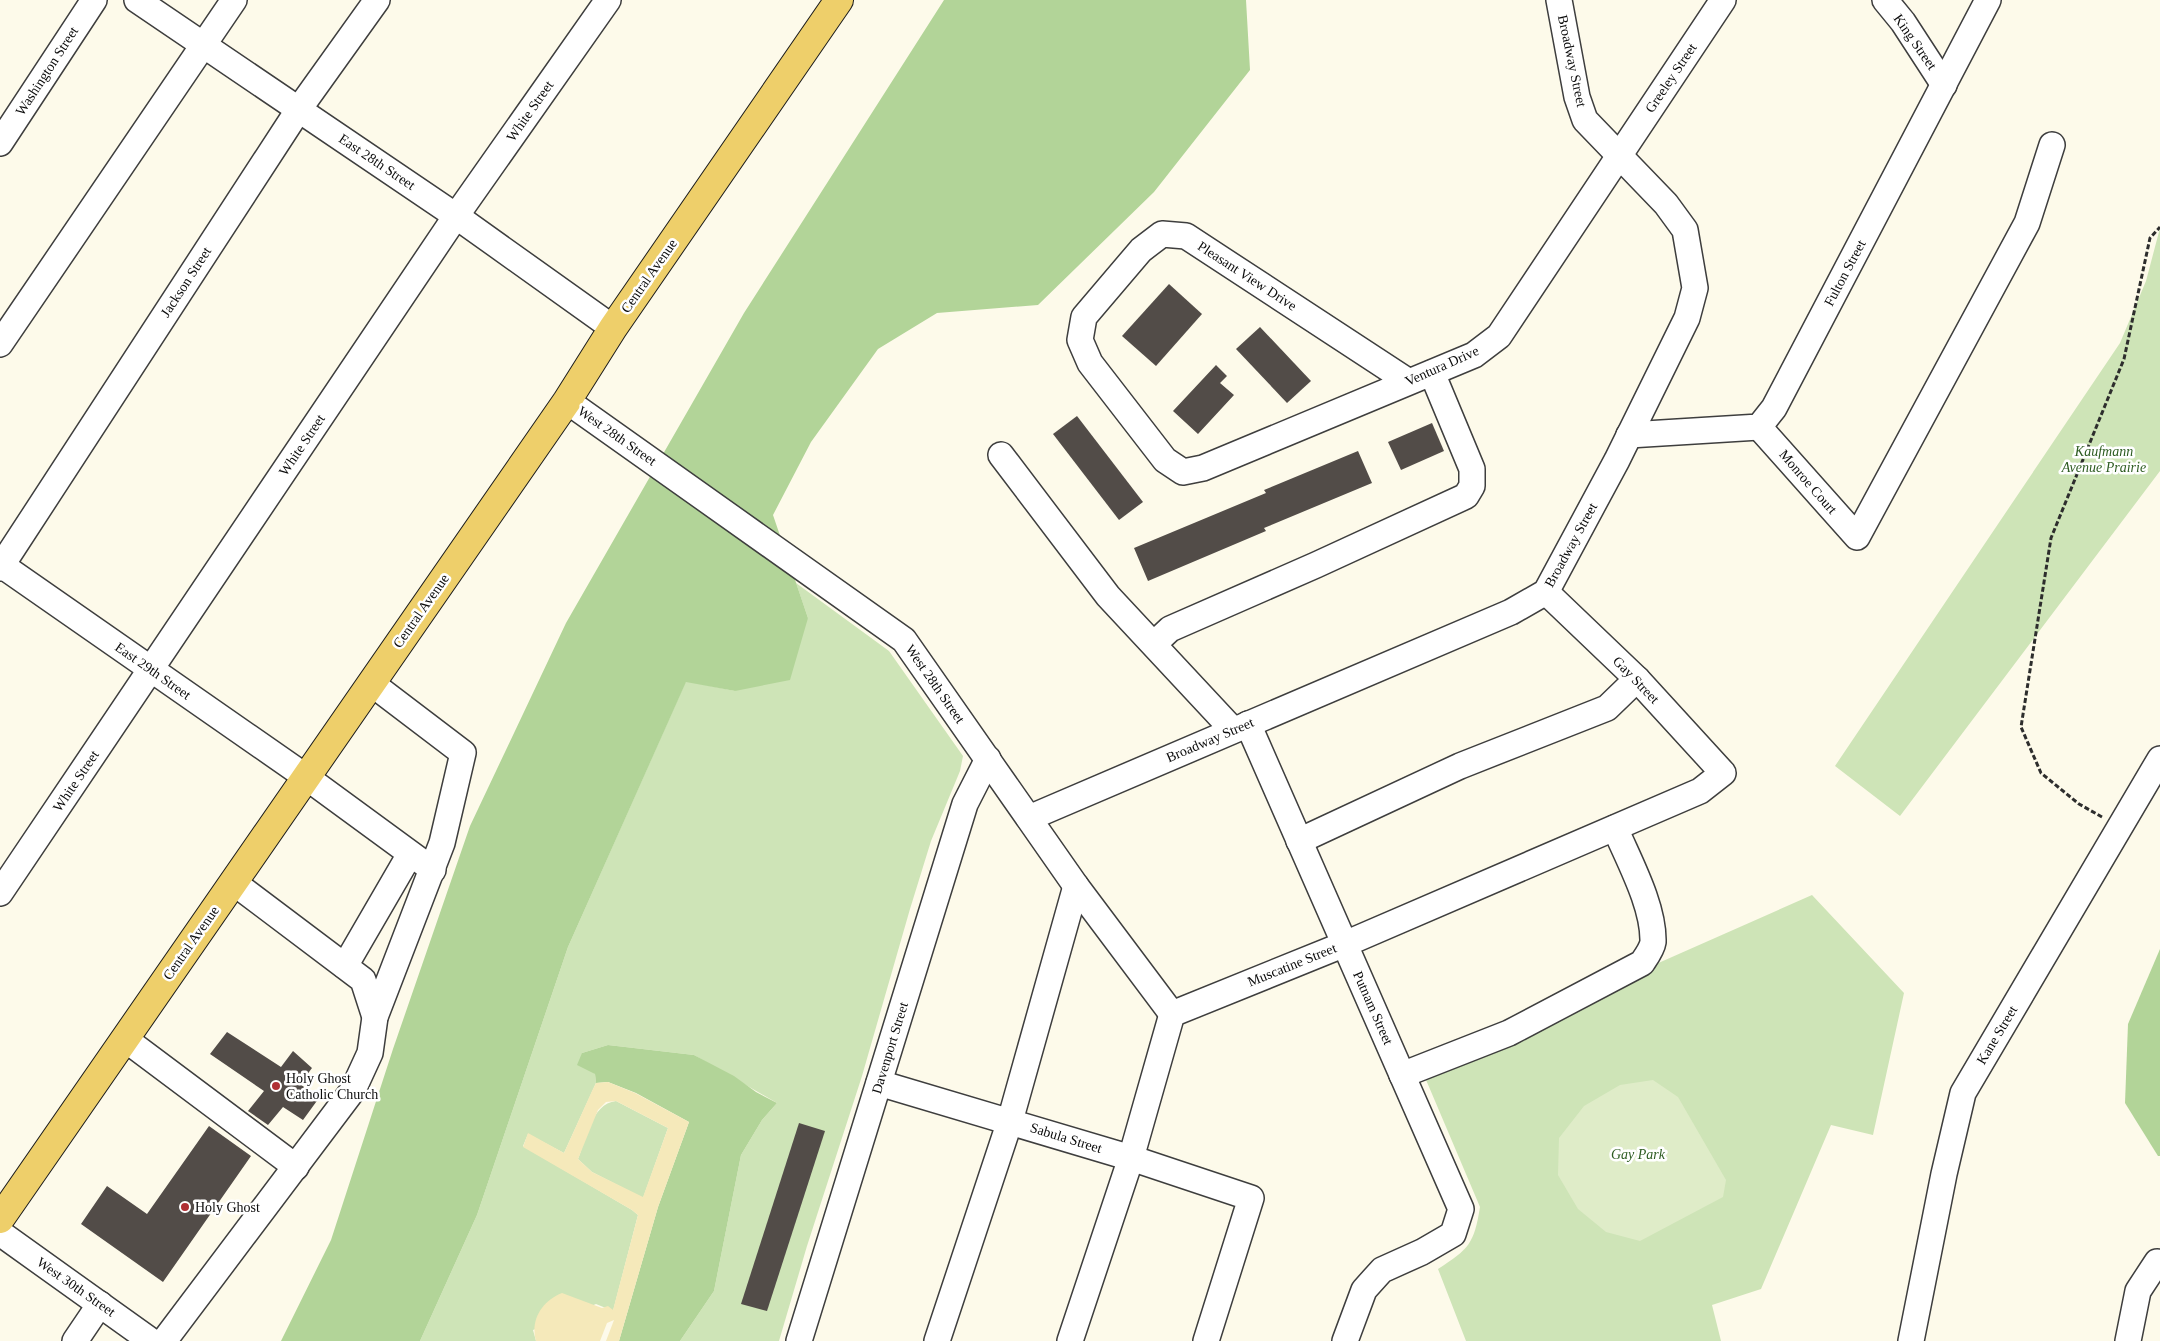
<svg xmlns="http://www.w3.org/2000/svg" width="2160" height="1341" font-family="'Times New Roman',serif">
<style>
.green{fill:#cee4b7}
.forest{fill:#b2d498}
.sand{fill:#f5e9ba;fill-rule:evenodd}
.pitch{fill:#dfecc8}
.building{fill:#524c48}
.lines{fill:none;stroke-linecap:round;stroke-linejoin:round}
.minor-casing{stroke:#3e3e3e;stroke-width:28}
.major-casing{stroke:#1c1c1c;stroke-width:30}
.path{stroke:#2d2d2d;stroke-width:3;stroke-dasharray:5 2.5;stroke-linecap:butt}
.minor{stroke:#fff;stroke-width:25}
.major{stroke:#eecf6a;stroke-width:28}
.poi-dot{fill:#af2e33;stroke:#fff;stroke-width:2}
.labels{text-anchor:middle;dominant-baseline:central;stroke-width:5;stroke-linejoin:round;paint-order:stroke}
.street-label{font-size:14px;fill:#0b0b0b;stroke:#fff}
.park-label{font-size:14px;font-style:italic;fill:#2d5c21;stroke:#fff}
.poi-label{font-size:14px;fill:#0b0b0b;stroke:#fff;text-anchor:start}
</style>
<rect width="100%" height="100%" fill="#fdfaea"/>
<g class="green">
<path d="M2160,228V471L1900,816L1835,766L2120,343L2146,281Z"/>
<path d="M796,583L889,651L963,756L960,771L931,841L910,909L862,1076L807,1246L779,1341H680L714,1291L741,1155L762,1120L777,1103L694,1055L608,1045L582,1053L595,1074L596,1083L564,1153L528,1134L523,1146L632,1210L638,1215L613,1311L596,1304L533,1330L536,1341H420L477,1215L568,947L686,681L735,691L808,618Z"/>
<path d="M1812,895L1904,993L1873,1135L1831,1125L1761,1289L1712,1305L1721,1341H1466L1438,1269C1469,1249 1474,1244 1480,1207L1421,1068Z"/>
<path d="M616,1101L668,1128L643,1198L592,1172L578,1159C586,1140 591,1104 616,1101Z"/>
</g>
<g class="forest">
<path d="M944,0H1246L1250,70L1154,192L1038,305L937,313L878,349L811,442L773,515L808,618L790,680L735,691L686,682L568,947L477,1215L420,1341H281L331,1240L393,1049L470,826L566,623L744,313Z"/>
<path d="M2160,949V1156H2158L2125,1103L2128,1024Z"/>
<path d="M608,1045L694,1055L734,1076L756,1092L777,1103L762,1120L741,1155L714,1291L680,1341H619L658,1207L689,1122L636,1093L608,1082L596,1083L595,1074L577,1065L582,1053Z"/>
</g>
<path class="sand" d="M608,1082L635,1093L689,1122L658,1207L619,1341H606L614,1320L607,1323L600,1341H536C530,1320 542,1301 562,1293L602,1308L608,1306L613,1310L638,1215L632,1210L523,1147L528,1133L564,1153L592,1091L596,1083ZM616,1101L668,1128L643,1197L592,1172L578,1159L598,1110L606,1102Z"/>
<path class="pitch" d="M1653,1080L1678,1097L1726,1180L1723,1197L1640,1241L1606,1232L1578,1209L1558,1175L1559,1138L1584,1106L1620,1085Z"/>
<g class="building">
<path d="M1169,284L1202,314L1156,366L1122,336Z"/>
<path d="M1260,327L1311,381L1287,403L1236,349Z"/>
<path d="M1216,365L1227,376L1220,383L1234,395L1198,434L1173,411Z"/>
<path d="M1077,416L1143,502L1119,520L1053,434Z"/>
<path d="M1432,423L1444,451L1401,470L1388,442Z"/>
<path d="M1358,451L1372,483L1264,528L1266,531L1148,581L1134,548L1266,493L1264,490Z"/>
<path d="M227,1032L281,1067L293,1051L312,1068L300,1084L319,1098L303,1120L283,1107L268,1125L248,1111L264,1091L210,1054Z"/>
<path d="M799,1123L825,1131L767,1311L741,1304Z"/>
<path d="M209,1126L251,1156L163,1282L81,1224L107,1186L147,1214Z"/>
</g>
<g class="lines">
<g class="minor-casing">
<g id="minor">
<path d="M137,0L456,216L613,328"/>
<path d="M1885,0L1903,22L1944,85"/>
<path d="M0,143L94,0"/>
<path d="M0,344L234,0"/>
<path d="M1409,382L1186,236L1162,234L1141,250L1084,317L1080,340L1090,363L1165,460L1183,472L1203,468L1474,355L1499,336L1723,0"/>
<path d="M567,401L904,640L1076,886L1172,1014"/>
<path d="M1759,427L1857,537L2027,223L2052,145"/>
<path d="M1629,435L1759,427L1774,408L1988,0"/>
<path d="M1001,455L1108,596L1233,730"/>
<path d="M0,564L306,777L433,870"/>
<path d="M0,568L299,109L377,0"/>
<path d="M1154,644L1170,629L1316,565L1466,496L1472,486V469L1432,373"/>
<path d="M1248,724L1461,1209L1453,1234L1422,1252L1382,1270L1364,1290L1345,1341"/>
<path d="M1029,818L1511,612L1546,592L1617,460L1687,318L1695,288L1685,230L1666,204L1585,120L1577,97L1559,0"/>
<path d="M1299,841L1460,766L1607,708L1637,679"/>
<path d="M233,882L363,980L375,1017"/>
<path d="M0,893L456,216L608,0"/>
<path d="M345,966L410,854"/>
<path d="M125,1039L296,1167"/>
<path d="M1402,1075L1509,1033L1642,963C1646,957 1652,949 1653,942C1654,906 1629,861 1615,828"/>
<path d="M879,1083L1131,1158L1251,1198L1206,1341"/>
<path d="M0,1233L151,1341"/>
<path d="M75,1341L100,1304"/>
<path d="M164,1341L353,1090L370,1053L375,1017L442,843L463,753L371,683"/>
<path d="M799,1341L965,804L988,759"/>
<path d="M937,1341L1010,1121L1076,886"/>
<path d="M1070,1341L1131,1158L1172,1014L1345,944L1700,791L1723,773L1637,679L1546,592"/>
<path d="M1911,1341L1944,1174L1963,1093L2160,759"/>
<path d="M2128,1341L2138,1291L2157,1262"/>
</g>
</g>
<g class="major-casing">
<path id="major" d="M0,1219L567,401L613,328L839,0"/>
</g>
<path class="path" d="M2102,817L2079,804L2041,773L2021,727L2051,538L2124,359L2150,238L2160,227"/>
<use href="#minor" class="minor"/>
<use href="#major" class="major"/>
</g>
<g class="poi-dot">
<circle cx="276" cy="1086" r="5"/>
<circle cx="185" cy="1207" r="5"/>
</g>
<g class="labels">
<g class="street-label">
<text transform="translate(1915 42) rotate(55)">King Street</text>
<text transform="translate(1572 61) rotate(78)">Broadway Street</text>
<text transform="translate(47 71) rotate(-57)">Washington Street</text>
<text transform="translate(1671 78) rotate(-56)">Greeley Street</text>
<text transform="translate(530 111) rotate(-55)">White Street</text>
<text transform="translate(377 162) rotate(34)">East 28th Street</text>
<text transform="translate(1845 273) rotate(-62)">Fulton Street</text>
<text transform="translate(649 276) rotate(-55)">Central Avenue</text>
<text transform="translate(1247 276) rotate(33)">Pleasant View Drive</text>
<text transform="translate(186 282) rotate(-57)">Jackson Street</text>
<text transform="translate(1442 366) rotate(-24)">Ventura Drive</text>
<text transform="translate(617 436) rotate(35)">West 28th Street</text>
<text transform="translate(302 445) rotate(-56)">White Street</text>
<text transform="translate(1808 482) rotate(49)">Monroe Court</text>
<text transform="translate(1571 545) rotate(-61)">Broadway Street</text>
<text transform="translate(421 611) rotate(-55)">Central Avenue</text>
<text transform="translate(153 671) rotate(35)">East 29th Street</text>
<text transform="translate(1636 680) rotate(46)">Gay Street</text>
<text transform="translate(935 684) rotate(55)">West 28th Street</text>
<text transform="translate(1210 740) rotate(-23)">Broadway Street</text>
<text transform="translate(76 781) rotate(-56)">White Street</text>
<text transform="translate(191 943) rotate(-55)">Central Avenue</text>
<text transform="translate(1292 965) rotate(-22)">Muscatine Street</text>
<text transform="translate(1373 1008) rotate(66)">Putnam Street</text>
<text transform="translate(1997 1035) rotate(-59)">Kane Street</text>
<text transform="translate(890 1048) rotate(-73)">Davenport Street</text>
<text transform="translate(1066 1138) rotate(17)">Sabula Street</text>
<text transform="translate(76 1287) rotate(35)">West 30th Street</text>
</g>
<g class="park-label">
<text x="2104" y="451">Kaufmann<tspan x="2104" dy="16">Avenue Prairie</tspan></text>
<text x="1638" y="1154">Gay Park</text>
</g>
<g class="poi-label">
<text x="286" y="1078">Holy Ghost<tspan x="286" dy="16">Catholic Church</tspan></text>
<text x="195" y="1207">Holy Ghost</text>
</g>
</g>
</svg>
